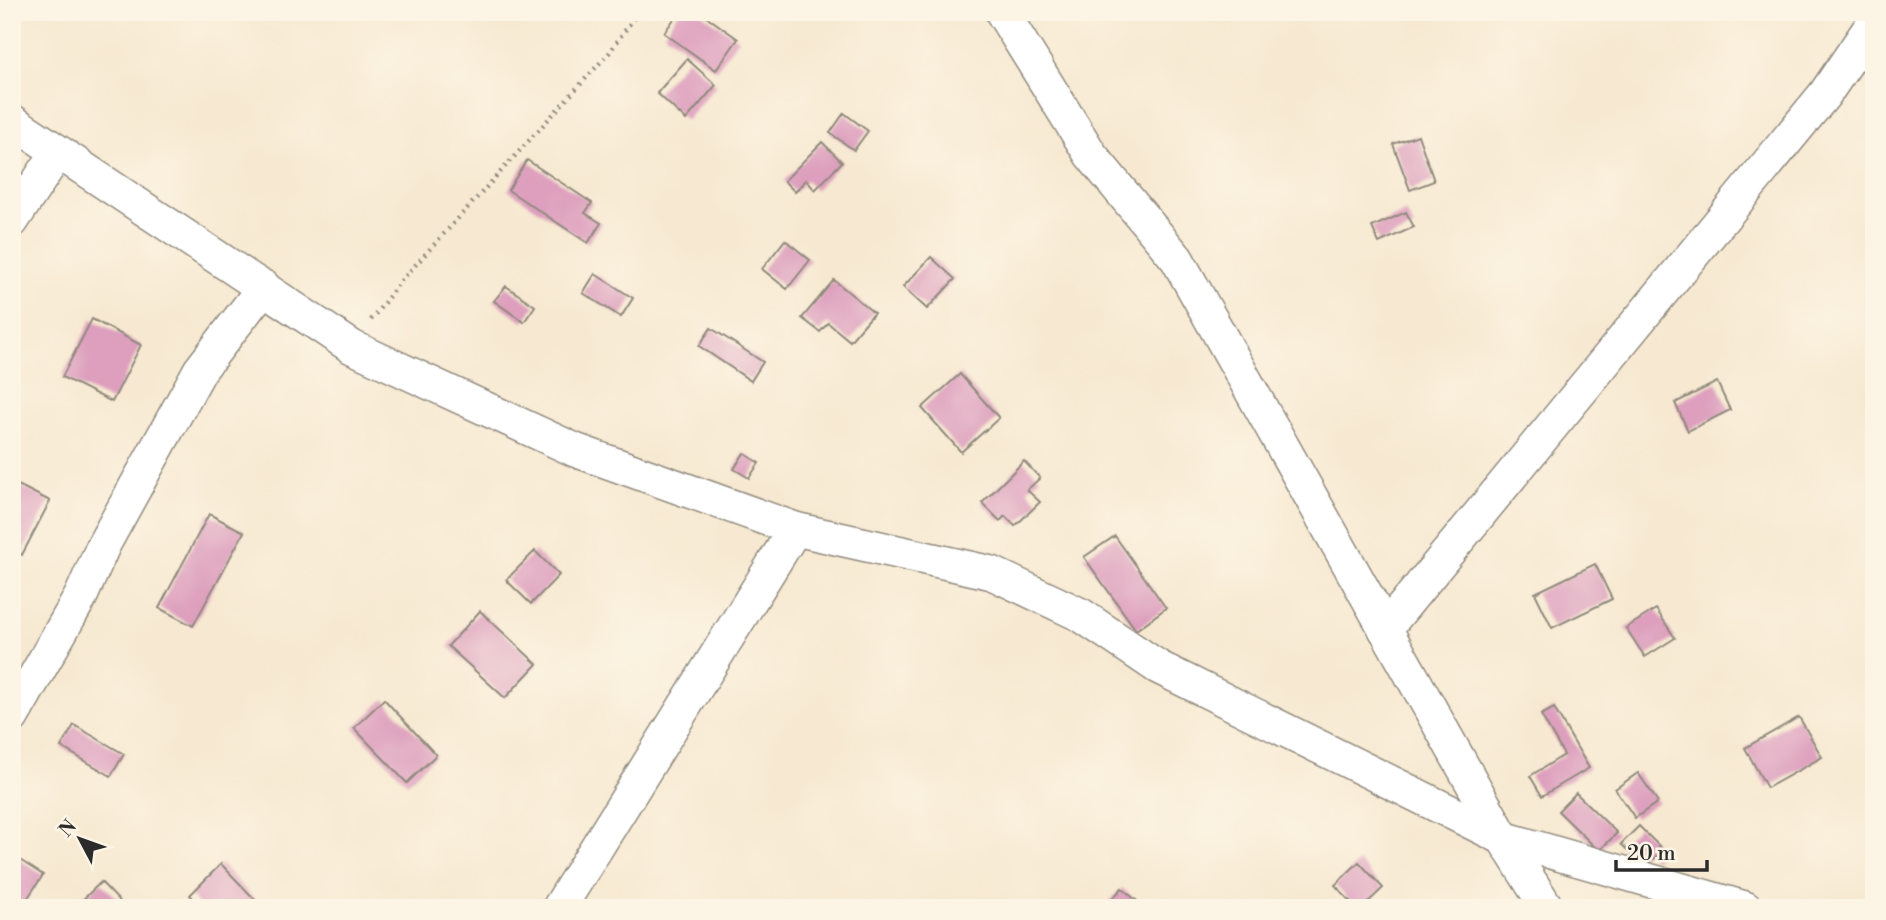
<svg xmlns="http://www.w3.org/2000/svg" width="1886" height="920" font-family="'Libre Bodoni',serif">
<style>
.building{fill:#dd9fbd}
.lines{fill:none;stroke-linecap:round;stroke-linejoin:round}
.street-casing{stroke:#918a7e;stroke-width:36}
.path{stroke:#918a7e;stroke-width:4.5;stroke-dasharray:2 5;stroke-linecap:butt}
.street{stroke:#fff;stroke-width:33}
</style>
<rect width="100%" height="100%" fill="#fcf5e5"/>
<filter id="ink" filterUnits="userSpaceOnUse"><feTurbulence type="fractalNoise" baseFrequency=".0143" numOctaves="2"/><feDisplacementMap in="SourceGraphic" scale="14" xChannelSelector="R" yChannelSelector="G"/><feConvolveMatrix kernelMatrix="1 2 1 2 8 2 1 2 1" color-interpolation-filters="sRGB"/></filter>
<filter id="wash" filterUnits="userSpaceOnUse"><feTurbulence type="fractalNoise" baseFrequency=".00686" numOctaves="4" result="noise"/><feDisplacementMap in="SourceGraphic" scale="28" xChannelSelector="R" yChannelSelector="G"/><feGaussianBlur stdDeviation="1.57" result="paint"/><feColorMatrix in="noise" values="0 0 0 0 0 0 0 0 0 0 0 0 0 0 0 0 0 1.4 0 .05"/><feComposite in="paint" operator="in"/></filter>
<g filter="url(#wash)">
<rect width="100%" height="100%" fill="#f7e9d1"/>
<g id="blocks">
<g class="building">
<path d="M679,12H700L738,39L716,70L664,33Z"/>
<path d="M687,59L716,85L686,120L657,93Z"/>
<path d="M844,113L868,131L854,150L830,133Z"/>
<path d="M1418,135L1434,181L1410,190L1393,144Z"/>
<path d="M822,142L842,162L815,190L806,180L795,192L784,181Z"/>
<path d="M527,160L592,203L585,213L601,223L588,243L508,190Z"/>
<path d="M1406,212L1414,227L1379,243L1372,227Z"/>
<path d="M785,240L810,260L787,289L762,269Z"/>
<path d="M931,257L955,279L927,309L903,287Z"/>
<path d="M595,274L633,298L621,317L583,293Z"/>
<path d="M834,280L874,313L850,341L828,323L820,332L802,318Z"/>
<path d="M506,286L535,306L524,322L494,301Z"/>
<path d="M92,319L141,345L112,402L62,377Z"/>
<path d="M711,328L763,362L751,381L699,346Z"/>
<path d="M960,374L999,418L961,452L922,408Z"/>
<path d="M1717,382L1730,410L1688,431L1675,403Z"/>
<path d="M744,453L759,463L749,478L734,469Z"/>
<path d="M1024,461L1040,478L1027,490L1040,502L1015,526L1005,516L1000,521L982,503Z"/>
<path d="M12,482L50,501L22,555L12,550Z"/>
<path d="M209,514L244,532L193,626L159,608Z"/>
<path d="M1115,536L1166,608L1136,630L1084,557Z"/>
<path d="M535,551L559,575L531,604L506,580Z"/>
<path d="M1595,564L1612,599L1552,628L1535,593Z"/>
<path d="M1656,609L1675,638L1645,657L1626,628Z"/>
<path d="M480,611L537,664L505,698L448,646Z"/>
<path d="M384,699L436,755L407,783L354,728Z"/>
<path d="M1554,708L1589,768L1542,796L1530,776L1564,755L1541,715Z"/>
<path d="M1799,717L1822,757L1767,788L1745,748Z"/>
<path d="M74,725L124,754L111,776L61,747Z"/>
<path d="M1638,773L1658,802L1635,818L1615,789Z"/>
<path d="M1576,793L1617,833L1599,851L1558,811Z"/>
<path d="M1639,826L1663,850L1654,859L1646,850L1637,859L1621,844Z"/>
<path d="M12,855L43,875L21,908H12Z"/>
<path d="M1359,862L1383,888L1362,908H1356L1335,885Z"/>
<path d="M221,864L263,908H202L190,895Z"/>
<path d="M101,882L126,908H74Z"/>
<path d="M1122,888L1145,908H1104Z"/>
</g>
</g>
</g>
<g filter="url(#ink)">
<use href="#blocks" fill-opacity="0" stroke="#918a7e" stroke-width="2"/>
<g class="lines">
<g class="street-casing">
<g id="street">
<path d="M1002,12L1091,155L1177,259L1503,838L1547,908"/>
<path d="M12,121L352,347L575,450L795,529L992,573L1081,615L1158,667L1503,838L1745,908"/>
<path d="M12,221L58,152"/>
<path d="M1385,629L1825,94L1874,22"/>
<path d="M12,717L81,596L104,544L200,370L264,287"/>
<path d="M559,908L795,529"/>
</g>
</g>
<path class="path" d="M371,320L399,283L609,53L638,12"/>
<use href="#street" class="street"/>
</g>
</g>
<rect width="1886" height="920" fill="none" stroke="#fcf5e5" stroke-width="42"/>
<g transform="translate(80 839) rotate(311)" stroke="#fcf5e5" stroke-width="5" paint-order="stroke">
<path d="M0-5L12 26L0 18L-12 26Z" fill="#2b2b2b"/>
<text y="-10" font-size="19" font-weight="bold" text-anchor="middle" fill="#2b2b2b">N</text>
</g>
<path d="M1616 860v10h91v-10" fill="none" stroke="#2b2b2b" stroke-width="3.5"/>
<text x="1627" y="860" font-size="21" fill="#2b2b2b" stroke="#fcf5e5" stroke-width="5" paint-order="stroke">20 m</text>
</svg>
